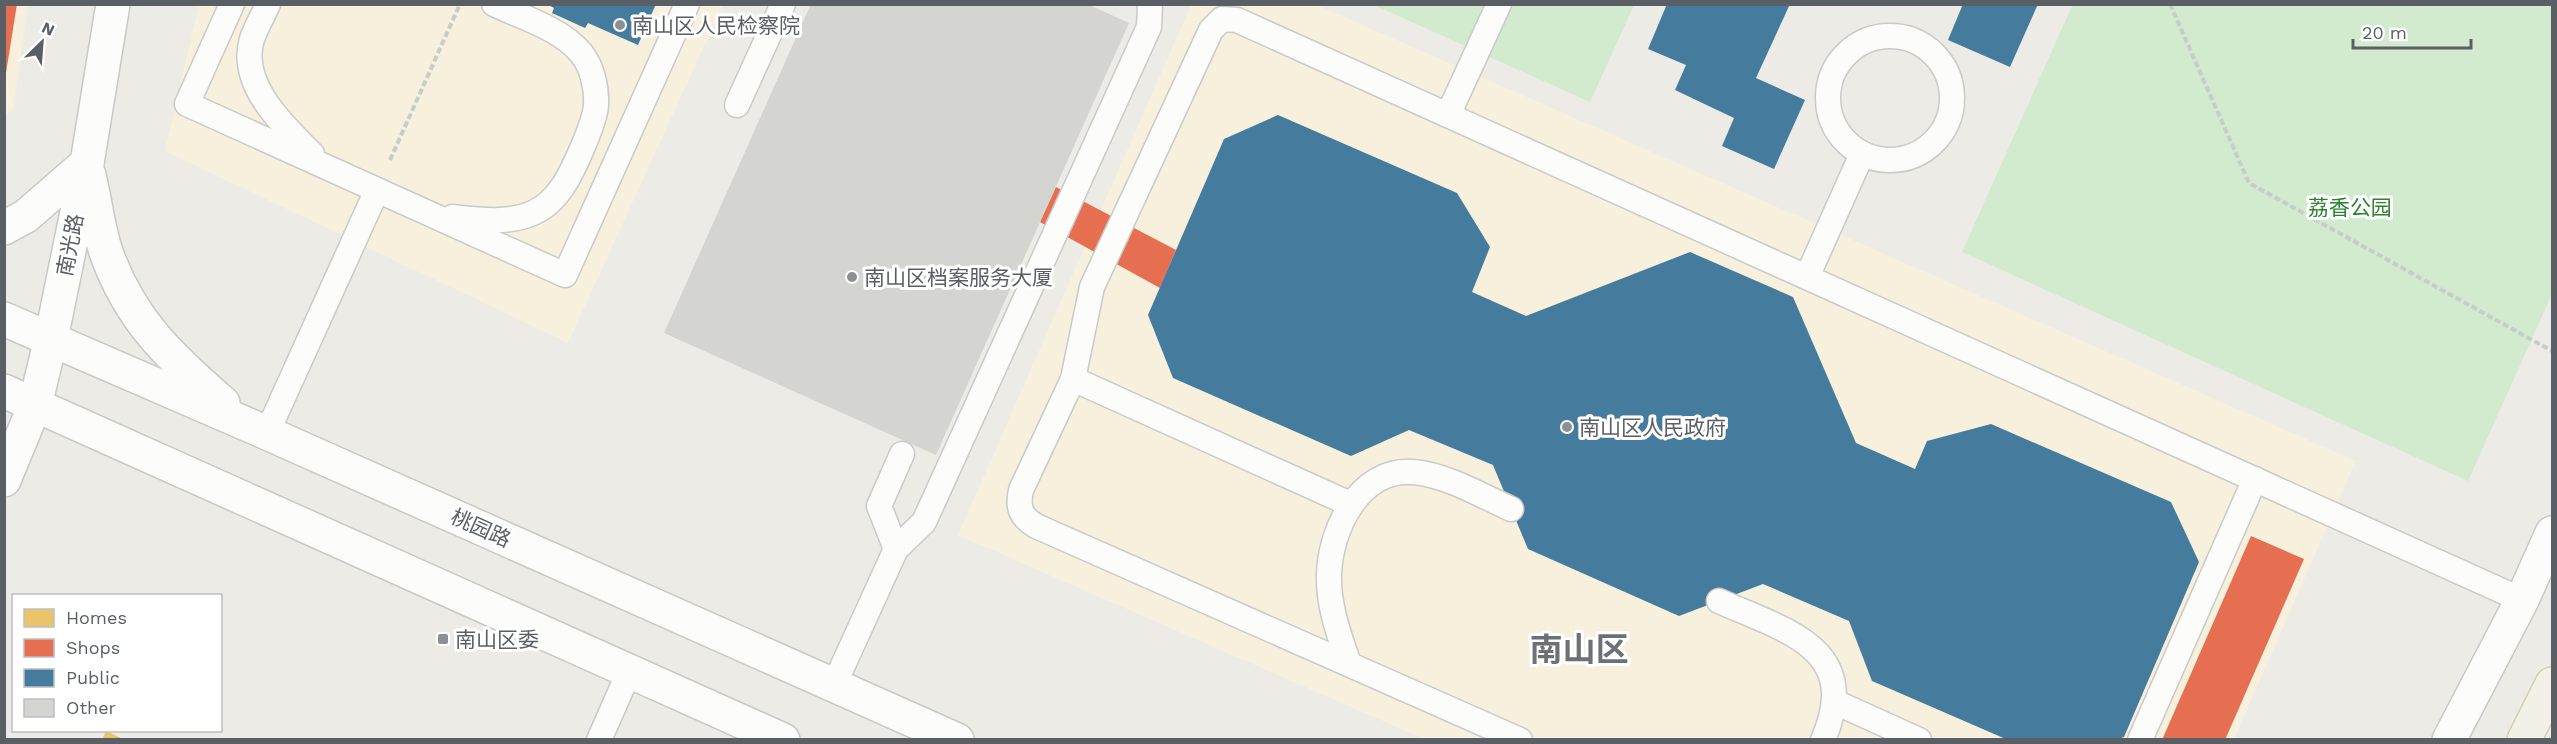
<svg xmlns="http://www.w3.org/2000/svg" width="2557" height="744" font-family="'Work Sans','Noto Sans SC',sans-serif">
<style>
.commercial{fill:#f6f0dd}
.green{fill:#d2eace}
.homes{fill:#e9c46a}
.shops{fill:#e76f51}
.public{fill:#457b9d}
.building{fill:#d4d4d0}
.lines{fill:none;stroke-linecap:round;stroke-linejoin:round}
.lane-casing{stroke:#c9cac9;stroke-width:27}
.secondary-casing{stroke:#c7c9c7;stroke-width:36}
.primary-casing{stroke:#d6ccb1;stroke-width:36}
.path{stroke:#c7cdc9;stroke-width:4;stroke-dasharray:6 3;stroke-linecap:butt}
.lane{stroke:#fcfcfb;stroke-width:24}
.secondary{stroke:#fcfcfb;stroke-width:33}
.primary{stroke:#f3f1e7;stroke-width:33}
.poi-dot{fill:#8d9092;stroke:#fff;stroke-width:2}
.labels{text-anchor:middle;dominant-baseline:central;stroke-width:6;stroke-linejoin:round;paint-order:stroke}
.poi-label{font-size:21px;fill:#5a5f65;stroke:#fff;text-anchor:start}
.park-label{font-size:21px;fill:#2c822e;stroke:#fff}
.street-label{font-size:21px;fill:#5a5f65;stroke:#fff}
.town-label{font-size:33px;font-weight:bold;fill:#6b7177;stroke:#fff}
</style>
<rect width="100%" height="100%" fill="#ecebe5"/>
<g class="commercial">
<path d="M5,5H28L13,110L5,115Z"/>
<path d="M199,5H723L568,343L165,151Z"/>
<path d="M1191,5H1317L2356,461L2234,739H1424L958,535Z"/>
</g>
<g class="green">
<path d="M2073,4L2552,5V294L2468,481L1962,252Z"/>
<path d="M1374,5H1634L1590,102Z"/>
</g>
<path class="homes" d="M106,731L125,740H102Z"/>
<g class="shops">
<path d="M4,4H17L6,73H4Z"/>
<path d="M1056,187L1176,250L1160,288L1040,222Z"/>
<path d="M2251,536L2304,559L2225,740H2162Z"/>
</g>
<g class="public">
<path d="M547,4H656L638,45L588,23L585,28L552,13L554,8Z"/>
<path d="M1667,4H1790L1756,78L1805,100L1774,169L1722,146L1734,118L1675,90L1686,65L1648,49Z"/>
<path d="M1963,4H2038L2010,67L1948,40Z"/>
<path d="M1278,115L1457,193L1490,247L1472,292L1526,316L1690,252L1793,297L1856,443L1915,469L1927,441L1991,424L2171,502L2199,562L2124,737L2116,740H2008L1872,681L1849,621L1763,584L1679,616L1528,549L1493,465L1409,430L1351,456L1173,378L1148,315L1224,139Z"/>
</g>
<path class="building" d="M811,4H1087L1129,23L936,455L664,333Z"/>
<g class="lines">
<g class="lane-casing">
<g id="lane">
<path d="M232,4L187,104L565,275L687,4"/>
<path d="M268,4C263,16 256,27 252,39C238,84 284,126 312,154"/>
<circle cx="1890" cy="98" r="62"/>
<path d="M737,105L783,4"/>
<path d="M1448,115L1499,4"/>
<path d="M452,217C479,220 508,224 533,213C544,208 554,199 561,189C572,174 595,123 596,105C597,88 592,66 581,53C560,28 523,18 494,4"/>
<path d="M1807,277L1862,154"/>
<path d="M1073,379L1350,504"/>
<path d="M267,433L377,190"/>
<path d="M896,549L879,506L902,454"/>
<path d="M1719,601C1786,631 1863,648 1823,740"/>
<path d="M1349,664C1339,635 1328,605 1329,575C1330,530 1359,468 1413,472C1447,475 1480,495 1511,509"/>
<path d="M834,685L896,549L924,522L1149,27L1150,4"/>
<path d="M1835,702L1919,740"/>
<path d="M599,740L629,672"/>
<path d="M1520,740L1036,526C1021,517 1017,508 1021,490L1073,379L1092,287L1211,30L1222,19L1237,20L2522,600"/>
<path d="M2140,740L2255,479"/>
</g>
</g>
<g class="secondary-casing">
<g id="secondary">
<path d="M89,175C95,200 98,228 106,252C130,320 170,357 223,403"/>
<path d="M4,228L26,216L87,163"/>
<path d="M4,319L267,433L957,740"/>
<path d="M4,391L783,740"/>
<path d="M4,480L35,405L51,339L87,163L113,4"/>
<path d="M2449,740L2522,600L2552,533"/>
</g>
</g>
<g class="primary-casing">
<path id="primary" d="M2524,740L2552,684"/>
</g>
<g class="path">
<path d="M2170,4L2249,183L2552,351"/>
<path d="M390,160L460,4"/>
</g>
<use href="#lane" class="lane"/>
<use href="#secondary" class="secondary"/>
<use href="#primary" class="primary"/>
</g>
<g class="poi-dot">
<circle cx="620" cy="25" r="6"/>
<circle cx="852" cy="277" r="6"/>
<circle cx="1567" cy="427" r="6"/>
<rect x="437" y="633" width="12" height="12" rx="3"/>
</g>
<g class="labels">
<g class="poi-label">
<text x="632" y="25">南山区人民检察院</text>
<text x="864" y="277">南山区档案服务大厦</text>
<text x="1579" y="427">南山区人民政府</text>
<text x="455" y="639">南山区委</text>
</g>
<g class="park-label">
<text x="2350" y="207">荔香公园</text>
</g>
<g class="street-label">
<text transform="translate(70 245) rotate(-79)">南光路</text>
<text transform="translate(481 528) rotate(24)">桃园路</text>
</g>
<g class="town-label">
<text x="1579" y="649">南山区</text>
</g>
</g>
<rect width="2557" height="744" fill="none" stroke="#5a5f65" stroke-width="12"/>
<rect x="12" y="594" width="210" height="138" fill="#ffffff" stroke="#bdbfc1" stroke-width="1.5"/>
<rect x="24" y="609" width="30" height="18" fill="#e9c46a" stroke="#bdbfc1" stroke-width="1.5"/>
<text x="66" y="624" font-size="18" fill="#5a5f65">Homes</text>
<rect x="24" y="639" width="30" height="18" fill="#e76f51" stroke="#bdbfc1" stroke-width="1.5"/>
<text x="66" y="654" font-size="18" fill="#5a5f65">Shops</text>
<rect x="24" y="669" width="30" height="18" fill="#457b9d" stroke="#bdbfc1" stroke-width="1.5"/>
<text x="66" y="684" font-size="18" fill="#5a5f65">Public</text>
<rect x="24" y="699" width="30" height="18" fill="#d4d4d0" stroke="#bdbfc1" stroke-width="1.5"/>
<text x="66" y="714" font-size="18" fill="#5a5f65">Other</text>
<g transform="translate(42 42) rotate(25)" stroke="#ffffff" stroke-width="4.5" paint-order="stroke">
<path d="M0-4.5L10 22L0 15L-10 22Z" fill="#5a5f65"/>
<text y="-9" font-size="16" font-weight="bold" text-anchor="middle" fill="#5a5f65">N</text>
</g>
<path d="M2353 39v9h118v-9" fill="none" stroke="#5a5f65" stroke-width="3"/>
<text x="2362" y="39" font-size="18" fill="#5a5f65" stroke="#ffffff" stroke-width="4.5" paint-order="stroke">20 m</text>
</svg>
